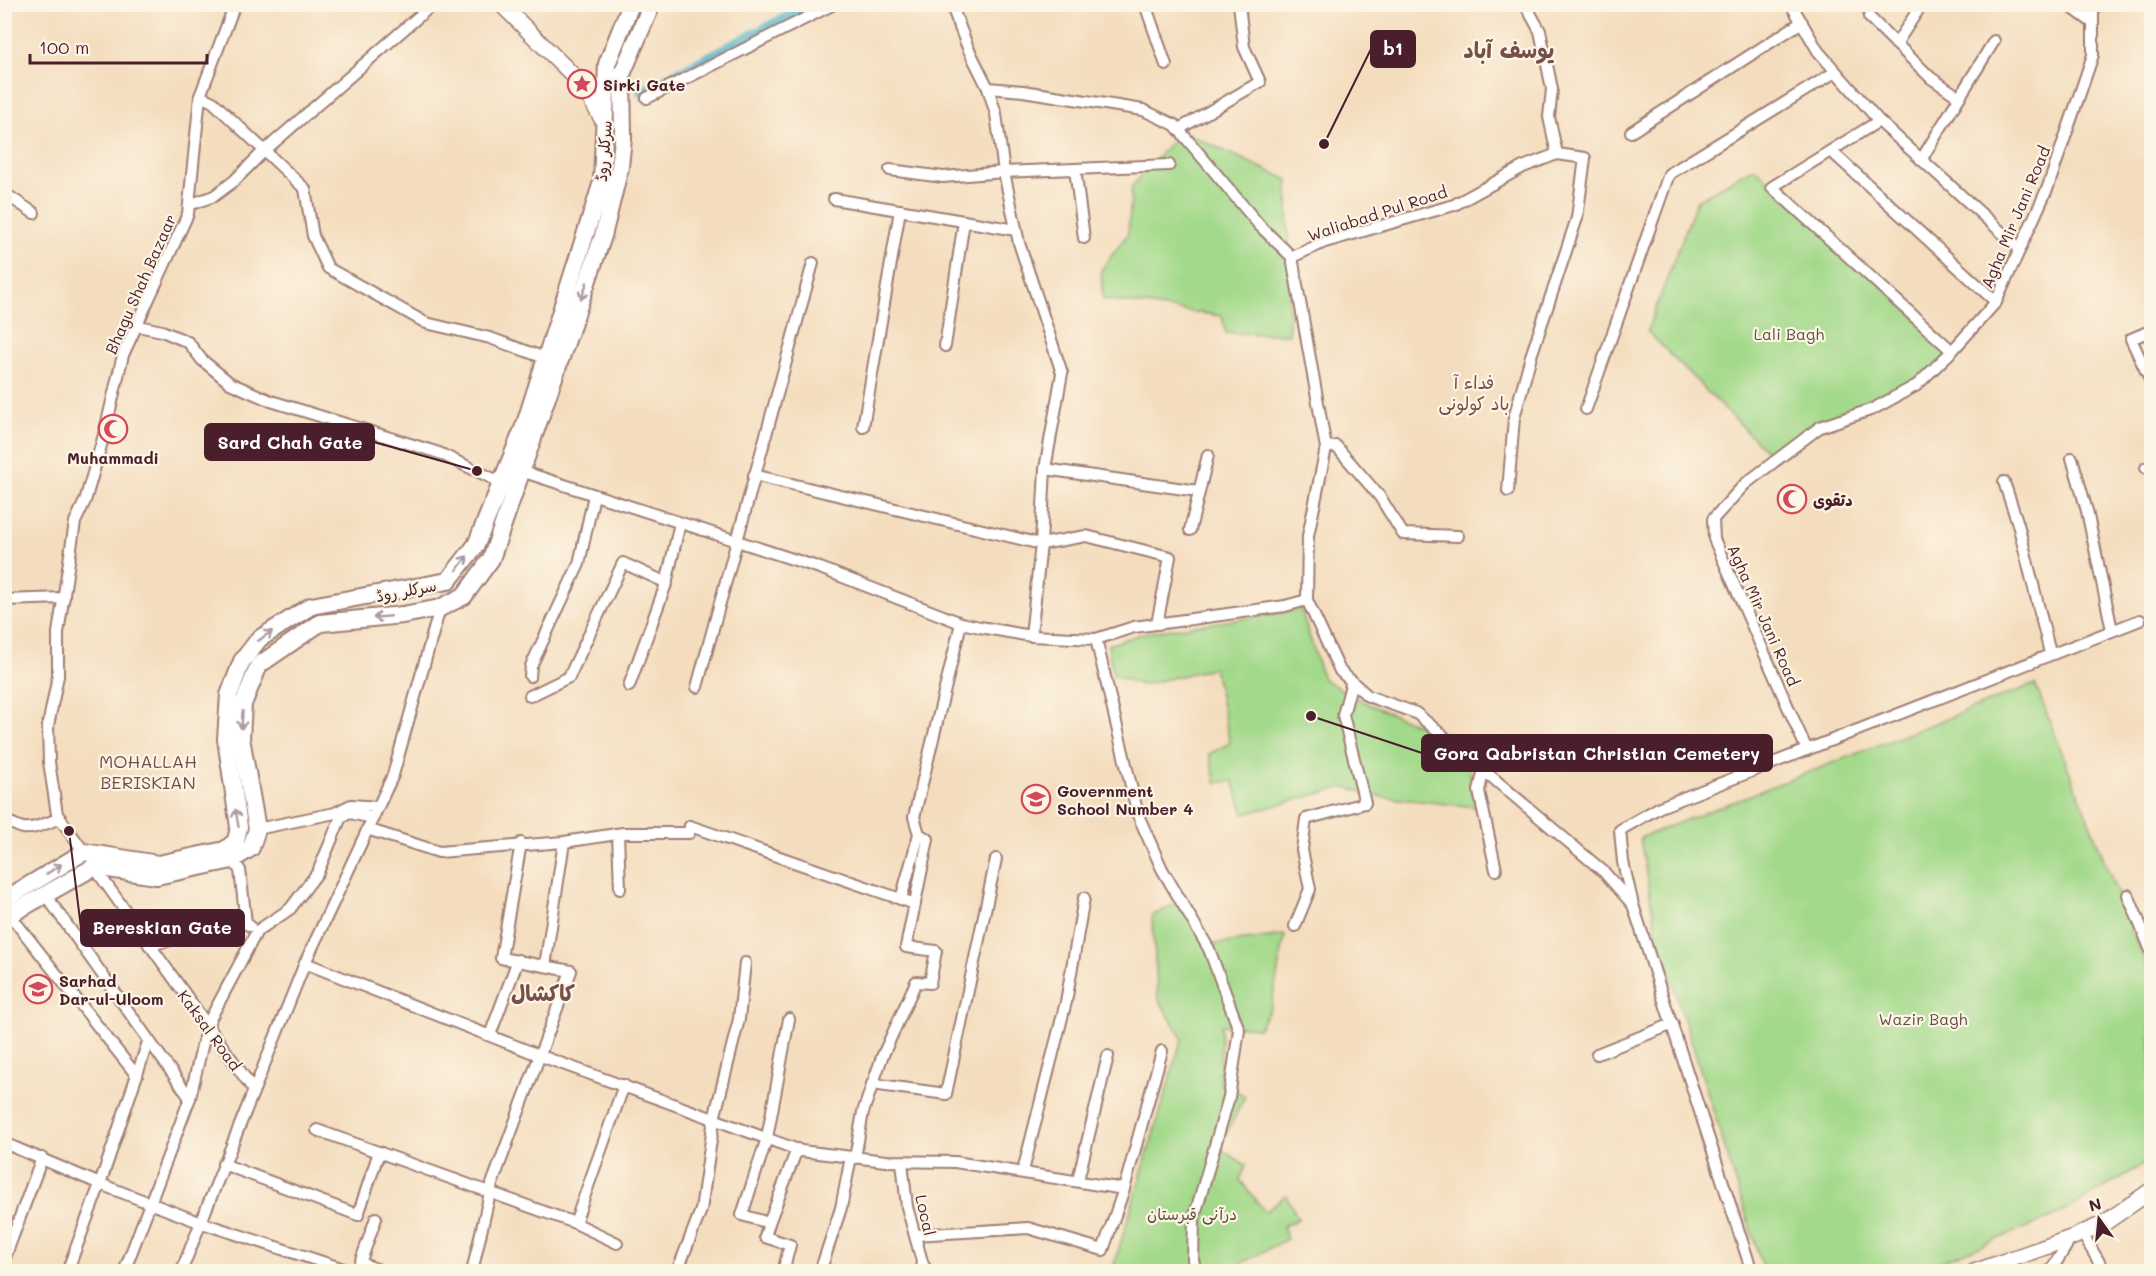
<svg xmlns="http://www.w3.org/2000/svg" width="2156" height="1276" font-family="Mali,'Playpen Sans Arabic',sans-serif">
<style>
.green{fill:#a3d98a;stroke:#767c5a;stroke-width:1.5}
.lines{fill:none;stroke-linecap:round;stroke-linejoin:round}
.canal{stroke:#48b0c7;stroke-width:12}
.street-casing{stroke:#9f7e74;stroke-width:14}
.secondary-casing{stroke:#9f7e74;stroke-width:18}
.primary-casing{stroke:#9f7e74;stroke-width:20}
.street{stroke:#fff;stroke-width:10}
.secondary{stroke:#fff;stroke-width:15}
.primary{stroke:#fff;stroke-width:16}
.oneway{stroke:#ae9aa0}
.labels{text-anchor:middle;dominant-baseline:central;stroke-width:4.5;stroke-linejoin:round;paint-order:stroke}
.poi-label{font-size:16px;font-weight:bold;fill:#4a1f2b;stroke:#fcf5e5;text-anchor:start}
.street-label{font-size:16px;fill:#4a1f2b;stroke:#fcf5e5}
.park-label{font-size:16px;fill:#604e43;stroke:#fcf5e5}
.neighbourhood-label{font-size:18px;fill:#764f4a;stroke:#fcf5e5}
.district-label{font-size:22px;font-weight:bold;fill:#764f4a;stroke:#fcf5e5}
.leader{fill:none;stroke:#4a1f2b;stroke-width:2}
.callout-dot{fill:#4a1f2b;stroke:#fcf5e5;stroke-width:2}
.callout{fill:#4a1f2b;stroke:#4a1f2b;stroke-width:2}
.callout-label{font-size:18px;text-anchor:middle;font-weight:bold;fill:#fff}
</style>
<rect width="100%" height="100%" fill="#fcf5e5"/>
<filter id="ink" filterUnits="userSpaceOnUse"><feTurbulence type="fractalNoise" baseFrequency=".0167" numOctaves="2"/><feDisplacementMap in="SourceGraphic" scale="12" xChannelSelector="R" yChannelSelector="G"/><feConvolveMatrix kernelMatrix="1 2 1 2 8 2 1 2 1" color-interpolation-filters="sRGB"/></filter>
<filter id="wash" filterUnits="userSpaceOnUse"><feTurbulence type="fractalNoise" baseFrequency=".008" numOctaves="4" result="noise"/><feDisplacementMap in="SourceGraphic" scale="24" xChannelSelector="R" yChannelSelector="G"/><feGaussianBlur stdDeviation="1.35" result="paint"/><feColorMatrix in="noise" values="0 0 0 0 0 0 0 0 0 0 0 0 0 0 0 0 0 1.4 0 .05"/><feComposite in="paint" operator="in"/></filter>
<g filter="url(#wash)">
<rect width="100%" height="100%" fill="#f4ddbe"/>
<g class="green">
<path d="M1181,131L1288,180L1289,334L1226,333L1222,316L1103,299L1101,270L1128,234L1132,186Z"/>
<path d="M1754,167L1952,351L1917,385L1820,427L1775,460L1647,331L1697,200Z"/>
<path d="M1301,610L1323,679L1368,704L1428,729L1468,758L1475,807L1382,797L1344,787L1244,814L1233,781L1216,783L1209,754L1230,743L1214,668L1142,685L1113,675L1108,645L1144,633Z"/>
<path d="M2035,684L2151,979V1160L2056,1216L1917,1271H1764L1656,930L1640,838Z"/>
<path d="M1181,901L1207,945L1285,935L1271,1007L1259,1028L1221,1025L1220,1083L1245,1096L1219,1148L1246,1165L1240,1180L1265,1212L1286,1195L1298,1219L1283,1226L1287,1239L1227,1271L1112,1272L1182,1038L1158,998L1152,916Z"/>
</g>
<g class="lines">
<path class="canal" d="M642,92L815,4"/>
</g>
</g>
<g filter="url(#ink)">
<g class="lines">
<g class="street-casing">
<g id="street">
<path d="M951,4L968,48L988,88L996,114L1004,172L1019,243L1062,373L1045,469L1041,544L1031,636"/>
<path d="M1145,4L1166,65"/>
<path d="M1791,4L1818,51L1879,121L2020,249"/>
<path d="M2067,4L2093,23"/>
<path d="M1869,17L1931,78L1959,97"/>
<path d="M1896,44L1922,4"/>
<path d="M988,88L1023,91L1143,110L1175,125L1260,226L1292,257L1326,448L1308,536L1307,600L1340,671L1368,696L1416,713L1604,872L1633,905"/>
<path d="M200,96L213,102L305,189L313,236L328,268L426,323L490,338L545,358"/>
<path d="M647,98L834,4"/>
<path d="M1879,121L1772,187L1952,351"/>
<path d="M1179,129L1260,82L1244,47L1239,4"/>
<path d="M1631,132L1802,22"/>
<path d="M1831,151L1996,302"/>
<path d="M1921,160L1994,41"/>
<path d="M1075,169L1084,238"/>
<path d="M890,170L943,177L1004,172L1169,165"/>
<path d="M4,193L34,213"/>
<path d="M834,199L1016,230"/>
<path d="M189,205L214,196L234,181L263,152L433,4"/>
<path d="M1292,257L1325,242L1454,205L1523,167L1557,154L1549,117L1552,89L1540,31L1525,4"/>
<path d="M138,326L162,331L188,342L202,360L230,383L271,401L439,453L500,482"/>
<path d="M2152,330L2131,339L2152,384"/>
<path d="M945,346L964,221"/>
<path d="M1586,409L1669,174L1835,72"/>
<path d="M863,427L900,210"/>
<path d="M1326,448L1336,446L1380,497L1403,534L1458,536"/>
<path d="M2072,458L2087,511L2112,630"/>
<path d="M2146,468L2152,466"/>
<path d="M1045,469L1198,491"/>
<path d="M521,471L820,568L961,623L980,627L1031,636L1096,639L1134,627L1285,606L1307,600"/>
<path d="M754,475L1041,544L1086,536L1170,557L1157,624"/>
<path d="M2004,482L2018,524L2050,653"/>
<path d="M1508,491L1514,418L1531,356L1577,218L1585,158L1557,154"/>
<path d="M1190,530L1208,455"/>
<path d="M4,600L64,598"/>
<path d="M1096,639L1138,815L1162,869L1209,949L1239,1030L1229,1097L1194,1218L1193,1260L1196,1272"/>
<path d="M530,676L531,666L579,564L594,495"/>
<path d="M629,686L666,584L680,523"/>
<path d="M697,687L813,263"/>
<path d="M530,696L569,677L623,563L667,583"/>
<path d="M1807,750L1714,539L1713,519L1745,484L1820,427L1873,409L1917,385L1952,351L1996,302L2048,187L2093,55V4"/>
<path d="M1484,768L1479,791L1496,870"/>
<path d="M4,822C12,822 15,826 23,828C34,830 49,822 60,818"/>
<path d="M257,829L335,813L351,805L378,807"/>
<path d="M367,829L439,852L564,842L623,833H689L690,826L915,904"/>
<path d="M618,834L620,889"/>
<path d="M84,852L57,814L49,762L48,726L58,676V633L75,522L85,501L104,435L123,355L188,214L200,96L235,4"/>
<path d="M232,860L240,870L246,923L250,926"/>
<path d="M94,867L253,1089"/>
<path d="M45,894L190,1098"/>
<path d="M2128,895L2152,953"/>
<path d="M901,899L919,834L914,817L961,623"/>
<path d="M10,915L137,1076"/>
<path d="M1295,926L1310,889L1302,850L1306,819L1365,803L1343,715L1352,681"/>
<path d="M149,945L246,923"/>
<path d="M305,963L541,1056L801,1151L886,1161L955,1162L1124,1189"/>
<path d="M545,966L564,842"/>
<path d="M490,1035L518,960"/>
<path d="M1597,1054L1673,1024"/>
<path d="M872,1084L946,1094L996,859"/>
<path d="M317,1130L575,1223L617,1243"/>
<path d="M4,1143L100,1184L199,1222L353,1272"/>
<path d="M855,1158L863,1112L882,1057L916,982L930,983L936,951L906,947L928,839L919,834"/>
<path d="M902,1162L907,1207L923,1265L929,1272"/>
<path d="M223,1164L358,1215L379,1152"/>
<path d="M1023,1171L1066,1002L1084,898"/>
<path d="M1078,1180L1108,1056"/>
<path d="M2144,1196L2152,1207"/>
<path d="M575,1223L624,1085"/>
<path d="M769,1223L797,1149"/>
<path d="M2082,1233L2105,1272"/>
<path d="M915,1235L1028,1228L1103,1250L1124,1189L1162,1051"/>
<path d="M4,1260L42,1158"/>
<path d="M360,1263L385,1272"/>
<path d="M67,1272L100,1184L148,1042"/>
<path d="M124,1272L190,1098L207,1025L257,931L290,909L318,872L341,817L350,813L373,818"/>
<path d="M181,1272L305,963L393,775L440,608"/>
<path d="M357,1272L376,1218"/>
<path d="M472,1272L492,1184L571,971L501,958L521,843"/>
<path d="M677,1272L701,1210L714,1119L739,1019L745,963"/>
<path d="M783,1272L790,1245L765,1237L769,1223L742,1215L767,1138L789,1019"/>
<path d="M820,1272L841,1208L851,1157"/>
<path d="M1752,1272L1633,905L1623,862L1620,830L1660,807L2140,620"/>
<path d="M2050,1272L2071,1238"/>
</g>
</g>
<g class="secondary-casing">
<g id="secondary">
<path d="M501,4L582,84L606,126"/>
<path d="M1974,1272L2071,1238L2103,1224L2152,1190"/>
</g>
</g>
<g class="primary-casing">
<g id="primary">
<path d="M4,900L84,852L158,864L225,850L236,841L239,827L226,739L229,695L242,661L259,639L311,606L448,581L476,545L525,424L602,182L607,64L631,4"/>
<path d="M4,918L94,867L157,876L232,860L251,848L257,829L241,738L243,704L259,665L320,623L403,615L440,608L464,596L491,559L603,236L620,167L623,138L622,74L652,4"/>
</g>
</g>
<use href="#street" class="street"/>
<use href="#secondary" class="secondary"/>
<use href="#primary" class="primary"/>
</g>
<defs><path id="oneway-shaft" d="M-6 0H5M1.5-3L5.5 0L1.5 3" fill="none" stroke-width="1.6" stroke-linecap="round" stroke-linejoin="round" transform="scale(1.5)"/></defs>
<g class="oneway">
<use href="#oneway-shaft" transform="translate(584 291) rotate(109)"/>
<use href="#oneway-shaft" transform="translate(462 563) rotate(-53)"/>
<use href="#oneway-shaft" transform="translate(382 617) rotate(175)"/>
<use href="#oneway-shaft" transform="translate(265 636) rotate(-35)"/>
<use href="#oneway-shaft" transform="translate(242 720) rotate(94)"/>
<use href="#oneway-shaft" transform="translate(237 818) rotate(-100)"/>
<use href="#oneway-shaft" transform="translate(54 869) rotate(-33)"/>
</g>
</g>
<defs>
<g id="sight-ring" transform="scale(1.5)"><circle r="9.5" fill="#fcf5e5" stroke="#d1495b" stroke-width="1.5"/><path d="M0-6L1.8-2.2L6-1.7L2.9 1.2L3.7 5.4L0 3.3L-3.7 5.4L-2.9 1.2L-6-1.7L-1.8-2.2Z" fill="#d1495b"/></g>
<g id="mosque-ring" transform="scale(1.5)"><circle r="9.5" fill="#fcf5e5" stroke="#d1495b" stroke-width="1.5"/><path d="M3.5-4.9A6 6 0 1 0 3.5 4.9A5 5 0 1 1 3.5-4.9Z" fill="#d1495b"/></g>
<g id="school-ring" transform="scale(1.5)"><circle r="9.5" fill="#fcf5e5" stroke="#d1495b" stroke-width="1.5"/><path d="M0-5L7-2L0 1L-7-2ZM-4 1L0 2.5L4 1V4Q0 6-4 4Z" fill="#d1495b"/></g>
</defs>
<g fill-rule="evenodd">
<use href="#sight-ring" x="582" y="84"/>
<use href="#mosque-ring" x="113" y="429"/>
<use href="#mosque-ring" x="1792" y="499"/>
<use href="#school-ring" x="1036" y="799"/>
<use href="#school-ring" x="38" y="989"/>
</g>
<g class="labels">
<g class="poi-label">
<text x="603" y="84">Sirki Gate</text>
<text x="113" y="457" text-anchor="middle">Muhammadi</text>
<text x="1813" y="499">دتقوى</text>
<text x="1057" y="790">Government<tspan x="1057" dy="18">School Number 4</tspan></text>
<text x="59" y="980">Sarhad<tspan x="59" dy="18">Dar-ul-Uloom</tspan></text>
</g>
<g class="street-label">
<text transform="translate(603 151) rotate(-85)">سرکلر روڈ</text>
<text transform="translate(1377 213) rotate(-18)">Waliabad Pul Road</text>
<text transform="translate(2015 217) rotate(-67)">Agha Mir Jani Road</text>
<text transform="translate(140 284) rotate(-66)">Bhagu Shah Bazaar</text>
<text transform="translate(406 590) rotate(-11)">سرکلر روڈ</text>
<text transform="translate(1764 615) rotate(66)">Agha Mir Jani Road</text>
<text transform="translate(210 1030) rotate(54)">Kaksal Road</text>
<text transform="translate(926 1215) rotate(77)">Local</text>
</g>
<g class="park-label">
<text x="1789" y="333">Lali Bagh</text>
<text x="1923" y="1018">Wazir Bagh</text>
<text x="1192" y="1213">درآنی قبرستان</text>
</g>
<g class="neighbourhood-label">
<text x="1474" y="382">فداء آ<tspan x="1474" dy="21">باد کولونی</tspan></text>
<text x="148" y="761">MOHALLAH<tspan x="148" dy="21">BERISKIAN</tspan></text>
</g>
<g class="district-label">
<text x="1509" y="49">یوسف آباد</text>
<text x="543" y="992">کاکشال</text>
</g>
</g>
<path class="leader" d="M1324 144L1371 49M477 471L374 442M1311 716L1422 753M69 831L81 928"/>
<g class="callout-dot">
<circle cx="1324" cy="144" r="6"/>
<circle cx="477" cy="471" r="6"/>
<circle cx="1311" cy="716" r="6"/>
<circle cx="69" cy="831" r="6"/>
</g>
<g class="callout">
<rect x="1371" y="31" width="44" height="36" rx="6"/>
<rect x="205" y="424" width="169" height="36" rx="6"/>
<rect x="1422" y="735" width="350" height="36" rx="6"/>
<rect x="81" y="910" width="163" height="36" rx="6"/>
</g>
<g class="callout-label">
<text x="1393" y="55">b1</text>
<text x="290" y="449">Sard Chah Gate</text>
<text x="1597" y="760">Gora Qabristan Christian Cemetery</text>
<text x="162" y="934">Bereskian Gate</text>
</g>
<rect width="2156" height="1276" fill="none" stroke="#fcf5e5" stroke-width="24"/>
<g transform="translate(2099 1219) rotate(345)" stroke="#fcf5e5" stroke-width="4.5" paint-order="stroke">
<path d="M0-4.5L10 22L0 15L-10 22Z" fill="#4a1f2b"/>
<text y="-9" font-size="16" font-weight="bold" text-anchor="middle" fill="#4a1f2b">N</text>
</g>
<path d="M30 54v9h177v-9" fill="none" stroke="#4a1f2b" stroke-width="3"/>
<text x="39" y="54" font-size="18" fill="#4a1f2b" stroke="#fcf5e5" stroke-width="4.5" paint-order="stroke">100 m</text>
</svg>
